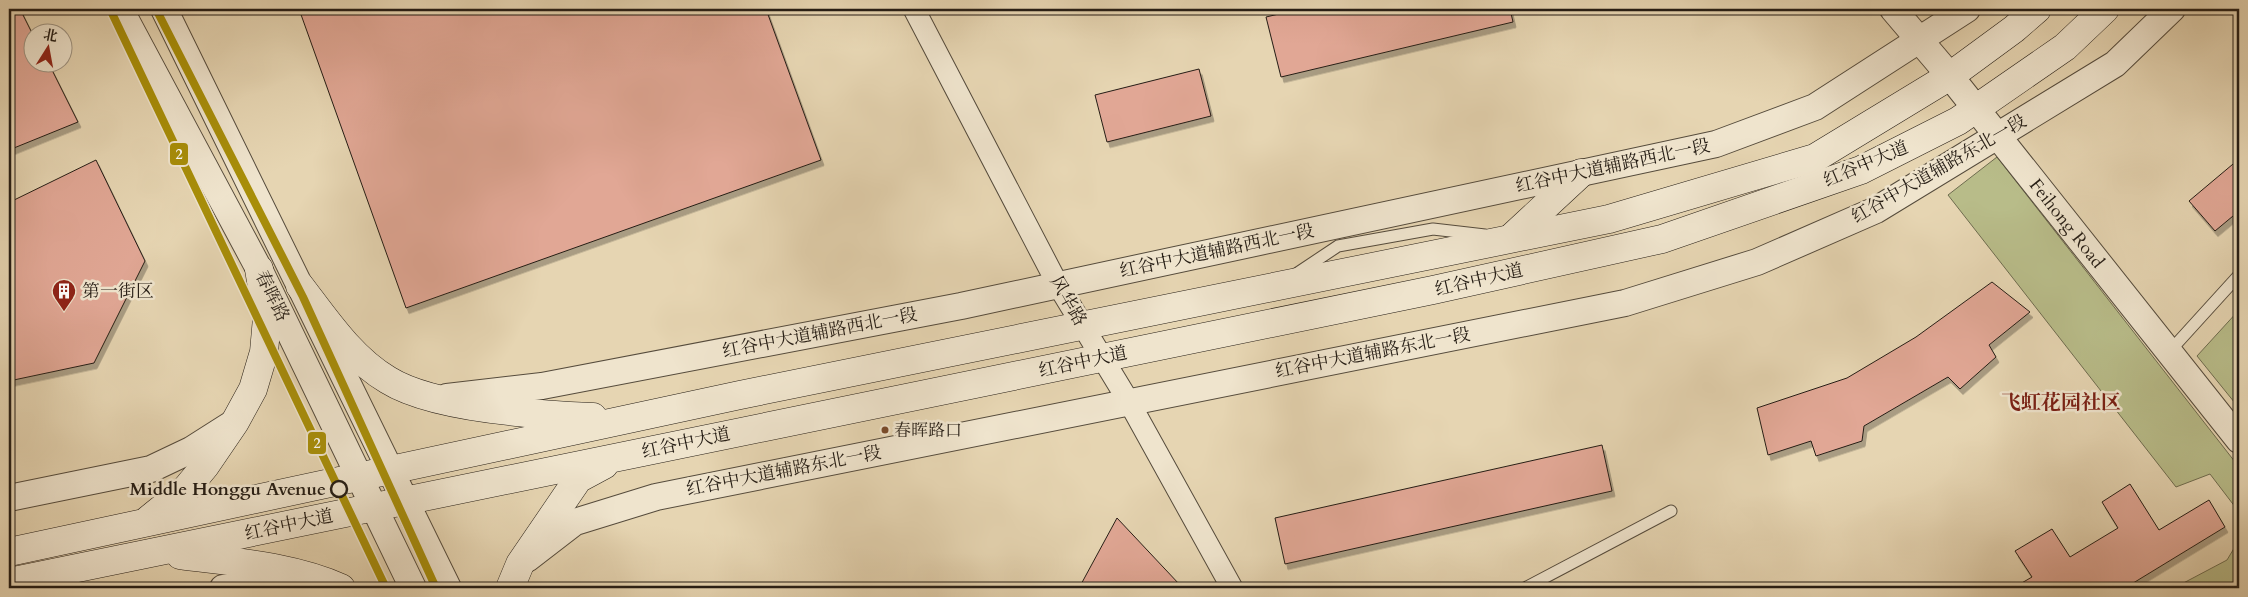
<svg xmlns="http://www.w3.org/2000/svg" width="2248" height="597" font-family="Cardo,'Noto Serif SC',serif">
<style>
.green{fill:#b8bc89;stroke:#6e6c4f}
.building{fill:#e1a795;stroke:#251d15;filter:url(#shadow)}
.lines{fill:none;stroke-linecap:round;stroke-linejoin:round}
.service-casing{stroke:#554b3c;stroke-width:13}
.minor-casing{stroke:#554b3c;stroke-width:23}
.tertiary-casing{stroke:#554b3c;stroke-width:28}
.secondary-casing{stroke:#251d15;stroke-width:29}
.service{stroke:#efe4cd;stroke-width:11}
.minor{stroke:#efe4cd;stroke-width:21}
.tertiary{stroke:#efe4cd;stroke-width:26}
.secondary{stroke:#efe4cd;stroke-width:28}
.metro-1-casing{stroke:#efe4cd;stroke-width:11}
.metro-1{stroke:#a88e09;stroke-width:8}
.bus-dot{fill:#7a4b2a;stroke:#efe4cd;stroke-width:2}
.stop-dot{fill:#efe4cd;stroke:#251d15;stroke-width:2.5}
.labels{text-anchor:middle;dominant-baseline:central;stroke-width:5;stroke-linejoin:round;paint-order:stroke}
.bus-label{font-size:17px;fill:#251d15;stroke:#efe4cd;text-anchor:start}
.street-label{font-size:18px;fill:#251d15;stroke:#efe4cd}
.poi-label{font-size:18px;fill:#251d15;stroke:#efe4cd;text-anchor:start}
.stop-label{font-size:18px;font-weight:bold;fill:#251d15;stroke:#efe4cd;text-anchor:end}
.quarter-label{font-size:20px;font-weight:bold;fill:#7a1f14;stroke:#efe4cd}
.line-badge{stroke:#efe4cd;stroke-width:2}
.badge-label{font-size:14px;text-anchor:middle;font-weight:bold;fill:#fff}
</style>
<defs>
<filter id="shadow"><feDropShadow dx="3" dy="5.5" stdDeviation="0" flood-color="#0004"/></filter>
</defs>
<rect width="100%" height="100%" fill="#e6d5b2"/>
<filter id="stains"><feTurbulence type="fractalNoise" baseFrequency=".004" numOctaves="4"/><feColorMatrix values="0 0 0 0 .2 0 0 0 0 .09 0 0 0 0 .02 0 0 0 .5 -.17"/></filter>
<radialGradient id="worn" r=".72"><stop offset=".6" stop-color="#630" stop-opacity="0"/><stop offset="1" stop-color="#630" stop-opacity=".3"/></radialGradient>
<g class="green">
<path d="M1997,157L2239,467V512L2210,474L2176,487L1948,195Z"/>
<path d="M2239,310V408L2197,356Z"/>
<path d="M2239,540V588H2174L2227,560Z"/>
</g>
<g class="building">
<path d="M9,9H20L32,33V62H48L78,122L9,150Z"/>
<path d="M299,9H766L821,160L406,308Z"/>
<path d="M1300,9H1510L1513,22L1281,77L1266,17Z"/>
<path d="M1199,69L1211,116L1107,142L1095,95Z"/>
<path d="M2239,159V211L2215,231L2189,201Z"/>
<path d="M96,160L145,261L94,363L9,381V205L10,202Z"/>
<path d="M1992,282L2030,312L1989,345L1996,357L1960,389L1948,377L1864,426L1862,441L1816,456L1811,441L1768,455L1757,408L1847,378L1916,337Z"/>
<path d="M1602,445L1612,491L1285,564L1275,518Z"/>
<path d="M2130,484L2159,530L2209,500L2225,527L2125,588H2013L2032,577L2015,551L2052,529L2070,557L2118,528L2102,502Z"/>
<path d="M1117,518L1180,585L1178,588H1079Z"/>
</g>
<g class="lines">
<g class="service-casing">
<g id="service">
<path d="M1296,274L1338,246L1433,229L1485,235"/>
<path d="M2169,352L2239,275"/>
<path d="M1525,588L1671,511"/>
</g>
</g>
<g class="minor-casing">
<path id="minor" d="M914,9L1058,285L1129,402L1232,588"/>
</g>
<g class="tertiary-casing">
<g id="tertiary">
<path d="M120,9L259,269L413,588"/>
<path d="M164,9L448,588"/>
<path id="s1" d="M1893,9L1950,76L2239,440"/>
<path d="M447,397L542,386L961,306L1716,144L1815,107L1967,9"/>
<path d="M9,498L151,469L191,450L235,422"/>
<path d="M527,559L575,522L656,497L1625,303L1757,262L1876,210L2115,64L2172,9"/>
<path d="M223,588L317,581"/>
</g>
</g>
<g class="secondary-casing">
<g id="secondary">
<path d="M1511,238L1581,173"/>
<path d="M300,286C326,320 351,358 388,380C433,408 539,415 593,417"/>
<path d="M149,519L186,489L205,466L235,422L253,389L264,352L267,318L259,269"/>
<path d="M9,552L740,395L1609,219L1815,158L1950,76L2014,29L2037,9"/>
<path d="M180,555C233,562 292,566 341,588"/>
<path d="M9,582L1433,290L1662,239L1861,170L1958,121L2065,47L2105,9"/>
<path d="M510,588L520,564L578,479L604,465"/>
</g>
</g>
<use href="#service" class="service"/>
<use href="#minor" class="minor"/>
<use href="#tertiary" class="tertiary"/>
<use href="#secondary" class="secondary"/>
<g class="metro-1-casing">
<g id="metro-1">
<path d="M110,9L386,588"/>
<path d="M156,9L303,297L436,588"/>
</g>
</g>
<use href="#metro-1" class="metro-1"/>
</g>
<defs>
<g id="building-pin" transform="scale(1.25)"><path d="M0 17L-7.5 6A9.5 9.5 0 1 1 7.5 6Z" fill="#8f2418" stroke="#efe4cd"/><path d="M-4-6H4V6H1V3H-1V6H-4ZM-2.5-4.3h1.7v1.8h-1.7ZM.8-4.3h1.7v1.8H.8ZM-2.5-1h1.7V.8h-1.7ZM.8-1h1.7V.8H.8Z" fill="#fff"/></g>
</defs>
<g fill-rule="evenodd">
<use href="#building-pin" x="64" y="291"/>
</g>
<circle class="bus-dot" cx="885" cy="430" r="4.5"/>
<circle class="stop-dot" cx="339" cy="489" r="8"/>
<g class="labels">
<g class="bus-label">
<text x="894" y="430">春晖路口</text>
</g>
<g class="street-label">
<text transform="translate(1866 164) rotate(-23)">红谷中大道</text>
<text transform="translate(1613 166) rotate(-12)">红谷中大道辅路西北一段</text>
<text transform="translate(1939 169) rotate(-30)">红谷中大道辅路东北一段</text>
<text stroke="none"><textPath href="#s1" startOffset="276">Feihong Road</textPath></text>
<text transform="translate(1217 251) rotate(-12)">红谷中大道辅路西北一段</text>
<text transform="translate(1479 280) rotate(-13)">红谷中大道</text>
<text transform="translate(272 296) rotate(64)">春晖路</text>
<text transform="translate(1068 301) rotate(60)">风华路</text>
<text transform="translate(820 333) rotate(-11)">红谷中大道辅路西北一段</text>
<text transform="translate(1373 353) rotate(-11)">红谷中大道辅路东北一段</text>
<text transform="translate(1083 362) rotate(-12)">红谷中大道</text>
<text transform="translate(686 443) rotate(-12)">红谷中大道</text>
<text transform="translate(784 471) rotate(-11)">红谷中大道辅路东北一段</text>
<text transform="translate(289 525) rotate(-12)">红谷中大道</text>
</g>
<g class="poi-label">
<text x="82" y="291">第一街区</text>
</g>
<g class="stop-label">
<text x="326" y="489">Middle Honggu Avenue</text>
</g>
<g class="quarter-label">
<text x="2061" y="402">飞虹花园社区</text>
</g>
</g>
<g class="line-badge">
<rect x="169" y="142" width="20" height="24" rx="5" fill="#a88e09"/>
<rect x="307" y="431" width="20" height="24" rx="5" fill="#a88e09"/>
</g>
<g class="badge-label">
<text x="179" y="159">2</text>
<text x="317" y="448">2</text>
</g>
<rect width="2248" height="597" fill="none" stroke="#e6d5b2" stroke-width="30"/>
<rect x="10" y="10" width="2228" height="577" fill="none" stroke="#251d15" stroke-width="2.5"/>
<rect x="15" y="15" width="2218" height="567" fill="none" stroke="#251d15"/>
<g transform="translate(48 48) rotate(11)"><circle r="24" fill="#efe4cd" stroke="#9e9483"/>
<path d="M0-4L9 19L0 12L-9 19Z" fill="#8f2418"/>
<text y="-8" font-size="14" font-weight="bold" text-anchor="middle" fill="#251d15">北</text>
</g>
<rect width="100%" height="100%" filter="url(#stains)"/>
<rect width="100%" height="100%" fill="url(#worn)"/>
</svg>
